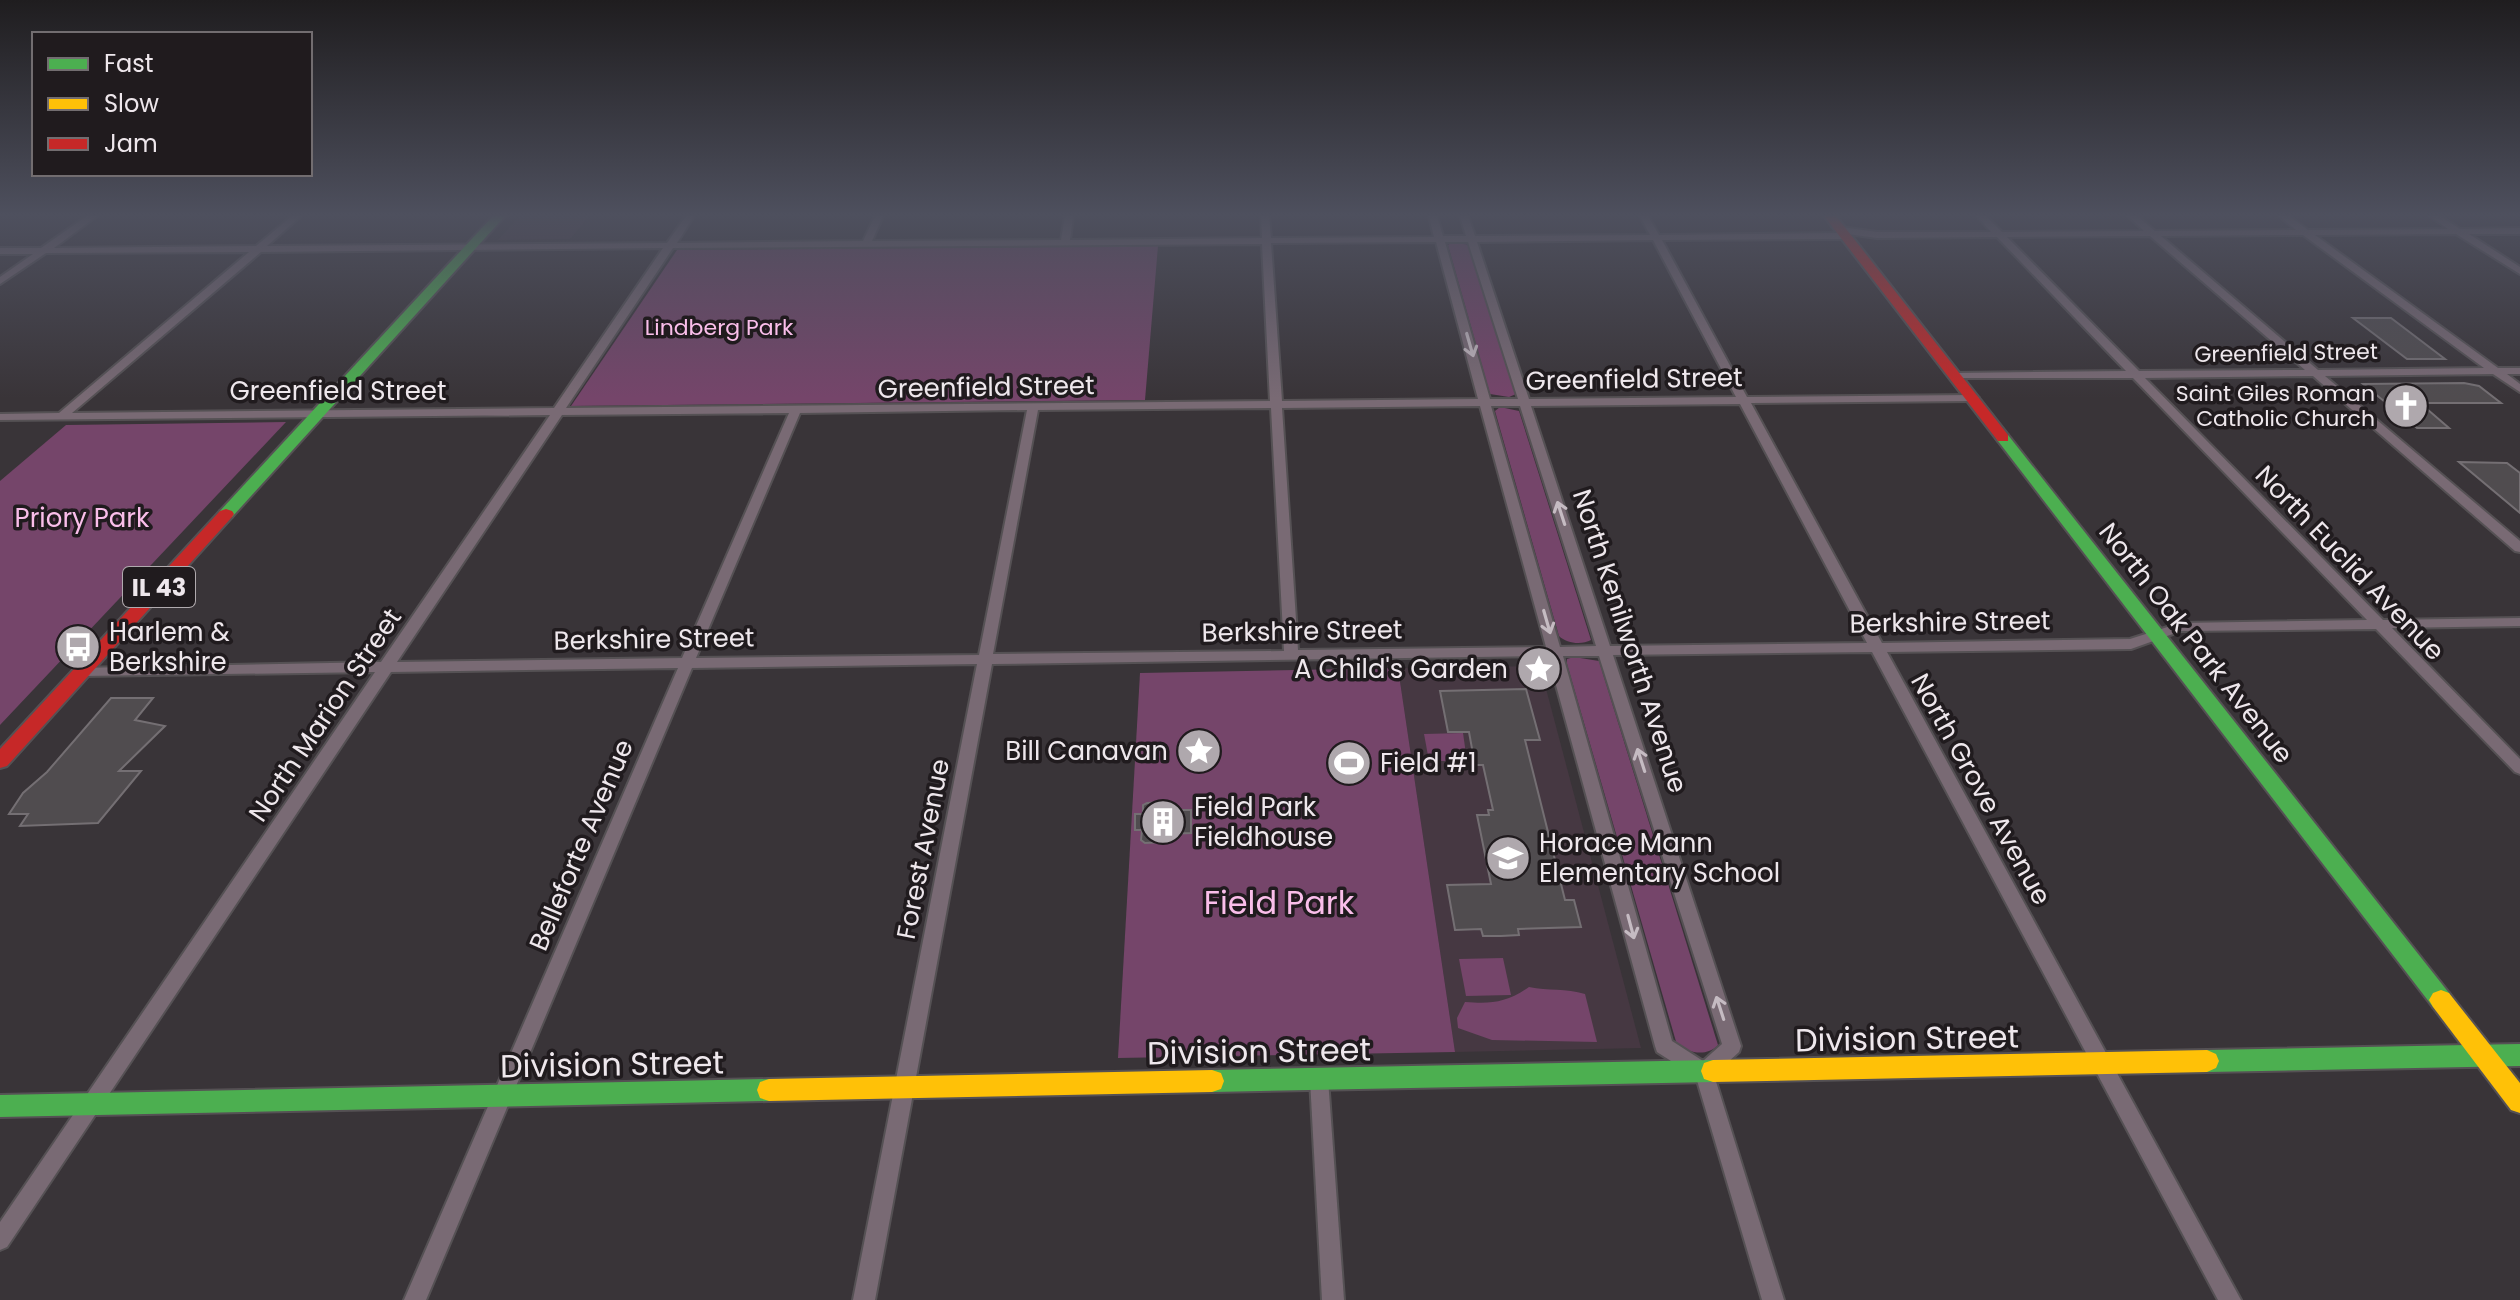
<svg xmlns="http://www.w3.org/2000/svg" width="2520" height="1300" font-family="Poppins,sans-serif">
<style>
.built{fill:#463842}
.green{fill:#75456a}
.building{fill:#504c4f;stroke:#746f73;stroke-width:2}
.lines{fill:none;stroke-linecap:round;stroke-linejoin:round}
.street-casing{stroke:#555154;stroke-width:4}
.fast-casing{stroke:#555154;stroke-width:4}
.slow-casing{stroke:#555154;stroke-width:4}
.jam-casing{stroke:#555154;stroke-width:4}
.street{fill:#796a74;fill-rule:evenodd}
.fast{fill:#4caf50;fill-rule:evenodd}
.slow{fill:#ffc107;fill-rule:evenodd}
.jam{fill:#c62828;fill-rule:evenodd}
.oneway{stroke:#c5bbc2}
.labels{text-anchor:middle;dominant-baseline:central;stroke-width:7;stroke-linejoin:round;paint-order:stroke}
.far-park-label{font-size:22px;fill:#fabeea;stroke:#201b1e}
.far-street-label{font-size:22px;fill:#eee7ec;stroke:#201b1e}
.far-poi-label{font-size:22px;fill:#eee7ec;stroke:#201b1e;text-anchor:end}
.shield{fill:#201b1e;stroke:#b0aaae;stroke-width:2}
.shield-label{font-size:24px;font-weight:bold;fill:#eee7ec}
.street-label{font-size:26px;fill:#eee7ec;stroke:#201b1e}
.park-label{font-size:26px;fill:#fabeea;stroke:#201b1e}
.poi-label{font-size:26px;fill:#eee7ec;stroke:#201b1e;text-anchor:start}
.near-park-label{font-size:32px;fill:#fabeea;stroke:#201b1e}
.near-street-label{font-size:32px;fill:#eee7ec;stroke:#201b1e}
</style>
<rect width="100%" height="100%" fill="#393438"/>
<g class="built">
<path d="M520,216H589L570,239L498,240Z"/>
<path d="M1540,666L1641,1048L1455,1052L1398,668Z"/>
</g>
<g class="green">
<path d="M1453,242L1469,245L1516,394L1509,397L1490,394L1448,245Z"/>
<path d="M1158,246L1145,400L571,406L677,250Z"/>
<path d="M1500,407L1519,411L1591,640C1582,645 1567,644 1559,636L1495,411Z"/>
<path d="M286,422L0,725V481L66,425Z"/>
<path d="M1574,657L1599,661L1718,1045C1707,1057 1689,1053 1677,1045L1567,664V659Z"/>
<path d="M1398,668L1455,1052L1118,1058L1140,673Z"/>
<path d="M1463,733L1467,761H1429L1424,734Z"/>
<path d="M1503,958L1511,995L1466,996L1459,959Z"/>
<path d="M1529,987C1548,991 1566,988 1585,994L1597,1042L1492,1040L1458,1028L1457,1018L1465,1002C1491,1004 1506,1003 1529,987Z"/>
</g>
<g class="building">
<path d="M2353,318H2391L2445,359H2407Z"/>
<path d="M2464,383L2479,386L2501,403H2420L2449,428H2417L2363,384Z"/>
<path d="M2459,462L2507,463L2520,473V513Z"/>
<path d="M1526,689L1540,740H1525L1565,900H1574L1581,927L1518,929L1519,935L1501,936H1483L1481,929L1455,930L1447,885L1491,884L1477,815H1489L1488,810H1493L1483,765H1475L1469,732H1448L1440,691Z"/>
<path d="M111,698H153L135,720L165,726L119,771H141L98,823L20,826L28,814H9L23,793L47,772Z"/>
<path d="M1166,802V810H1191V833L1165,834V842L1145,843L1141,840L1142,830H1135V814H1143V805L1147,803Z"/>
</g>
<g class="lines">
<g class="street-casing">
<g id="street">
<path d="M87,216H97L54,248L256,246L292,216H301L267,246L667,243L686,216H694L677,243L863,241L875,216H883L872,241L1061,240L1065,216H1073L1070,240L1262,238L1261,216H1269L1271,238L1434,237L1429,216H1437L1443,236H1466L1460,216H1468L1475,236L1650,235L1640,216H1648L1659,235L1845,233L1836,230L1841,227L1877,232H1991L1977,216H1986L2002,232L2144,231L2128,216H2137L2155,231L2296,230L2279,216H2289L2308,230L2448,229L2430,216H2440L2460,229L2520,228V234H2469L2520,267V274L2456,234L2315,235L2498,368H2520V374H2507L2520,384V392L2493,374L2325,376L2520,541V552L2515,551L2313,376L2145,378L2383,620L2520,618V626L2392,628L2520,759V774L2515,772L2376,629L2181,631L2131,649L1887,652L2241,1300H2218L1872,652L1613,655L1741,1046L1739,1052L1714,1075L1784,1300H1762L1696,1077L1657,1052L1655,1046L1548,656L992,664L875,1300H853L977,664L692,668L426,1300H404L678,668L391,672L7,1247L0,1250V1222L375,672L82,676L77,674L75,671L77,668L381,662L550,415L0,420V414L59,413L249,252L46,253L0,284V277L33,254H0V248H41ZM1848,234L1877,238L1997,237L2126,371L1956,373L1952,374V378H2133L2367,620L2180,623L2130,639L1882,643L1751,403L1973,401L1979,398L1973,395L1747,397L1662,240L1846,239L1851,236ZM2303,235L2484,368L2318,370L2161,236ZM2150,236L2305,370L2139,371L2007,237ZM1653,240L1736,397L1529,399L1477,242ZM1436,242L1478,399L1282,401L1271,243ZM1445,242H1468L1518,399H1490ZM1262,244L1270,401L566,408L673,248ZM663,248L554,408L72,413L261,252ZM1740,404L1867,643L1610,646L1531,406ZM1480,406L1546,647L1298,650L1282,408ZM1491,406H1520L1596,646L1560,647ZM1271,408L1284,651L993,654L1038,410ZM1027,410L979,655L696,658L800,413ZM789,413L682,658L397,662L562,415ZM1563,656H1599L1722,1044L1703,1061L1672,1041Z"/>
<path d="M1319,1071L1326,1073L1328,1079L1344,1300H1322L1310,1079L1312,1073Z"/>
</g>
</g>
<g class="fast-casing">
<g id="fast">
<path d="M493,216H505L232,517H220L218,514L220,511Z"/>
<path d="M2003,434L2008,435L2449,993L2453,1000L2449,1007L2441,1010L2433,1007L1998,441L1996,438Z"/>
<path d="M2520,1044V1066L2207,1072L2198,1068L2195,1061L2198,1054L2207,1050Z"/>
<path d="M1713,1060L1722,1063L1725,1071L1722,1079L1713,1082L1212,1092L1203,1089L1200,1081L1203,1073L1212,1070Z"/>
<path d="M769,1079L778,1082L781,1090L778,1098L769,1101L0,1117V1095Z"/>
</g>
</g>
<g class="slow-casing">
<g id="slow">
<path d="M2441,990L2449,993L2520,1083V1113L2511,1110L2433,1007L2429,1000L2433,993Z"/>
<path d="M2207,1050L2216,1054L2219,1061L2216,1068L2207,1072L1713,1082L1704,1079L1701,1071L1704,1063L1713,1060Z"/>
<path d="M1212,1070L1221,1073L1224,1081L1221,1089L1212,1092L769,1101L760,1098L757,1090L760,1082L769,1079Z"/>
</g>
</g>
<g class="jam-casing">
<g id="jam">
<path d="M1824,216H1836L2008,435V441H1998Z"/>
<path d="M226,509L232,511L234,514L232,517L7,766L0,768V749L220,511Z"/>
</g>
</g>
<use href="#street" class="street"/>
<use href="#fast" class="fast"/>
<use href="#slow" class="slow"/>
<use href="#jam" class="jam"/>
</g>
<defs><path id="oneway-shaft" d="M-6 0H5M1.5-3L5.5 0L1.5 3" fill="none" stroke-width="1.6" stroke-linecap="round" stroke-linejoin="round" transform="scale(2)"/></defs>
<g class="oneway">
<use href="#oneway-shaft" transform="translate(1470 345) rotate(74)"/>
<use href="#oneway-shaft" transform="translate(1561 513) rotate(-108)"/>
<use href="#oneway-shaft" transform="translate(1547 622) rotate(74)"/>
<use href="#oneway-shaft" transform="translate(1641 760) rotate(-108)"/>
<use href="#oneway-shaft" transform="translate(1631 927) rotate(75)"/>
<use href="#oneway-shaft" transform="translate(1720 1008) rotate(-108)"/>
</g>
<linearGradient id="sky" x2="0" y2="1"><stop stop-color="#1f1d1f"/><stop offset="0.54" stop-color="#4e505e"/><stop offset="1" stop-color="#4e505e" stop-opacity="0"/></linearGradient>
<rect width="2520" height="398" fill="url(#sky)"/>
<defs>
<g id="church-disc" transform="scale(2.3)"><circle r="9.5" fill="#afa8ad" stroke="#201b1e"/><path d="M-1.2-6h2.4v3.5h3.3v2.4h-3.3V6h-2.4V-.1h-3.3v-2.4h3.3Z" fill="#fff"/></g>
<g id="bus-disc" transform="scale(2.3)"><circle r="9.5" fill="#afa8ad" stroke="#201b1e"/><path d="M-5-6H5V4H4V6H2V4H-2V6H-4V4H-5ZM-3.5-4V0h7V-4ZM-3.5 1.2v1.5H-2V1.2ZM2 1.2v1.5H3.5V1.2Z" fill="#fff"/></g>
<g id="sight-disc" transform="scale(2.3)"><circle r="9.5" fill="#afa8ad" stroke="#201b1e"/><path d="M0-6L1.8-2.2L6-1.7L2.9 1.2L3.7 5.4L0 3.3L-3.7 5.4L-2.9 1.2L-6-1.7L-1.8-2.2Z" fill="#fff"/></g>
<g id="stadium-disc" transform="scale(2.3)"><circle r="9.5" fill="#afa8ad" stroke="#201b1e"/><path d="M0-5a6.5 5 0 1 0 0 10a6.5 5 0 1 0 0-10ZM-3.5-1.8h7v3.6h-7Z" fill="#fff"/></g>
<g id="building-disc" transform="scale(2.3)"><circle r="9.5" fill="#afa8ad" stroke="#201b1e"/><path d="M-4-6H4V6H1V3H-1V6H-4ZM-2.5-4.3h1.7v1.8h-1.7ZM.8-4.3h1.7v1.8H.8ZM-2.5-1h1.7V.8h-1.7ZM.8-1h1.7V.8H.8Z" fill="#fff"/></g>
<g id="school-disc" transform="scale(2.3)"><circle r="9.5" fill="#afa8ad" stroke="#201b1e"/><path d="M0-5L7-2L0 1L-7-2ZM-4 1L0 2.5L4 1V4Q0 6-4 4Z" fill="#fff"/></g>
</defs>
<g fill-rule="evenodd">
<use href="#church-disc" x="2406" y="406"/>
<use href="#bus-disc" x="78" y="647"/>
<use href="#sight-disc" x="1539" y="669"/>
<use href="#sight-disc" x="1199" y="751"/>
<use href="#stadium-disc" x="1349" y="763"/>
<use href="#building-disc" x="1163" y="822"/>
<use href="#school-disc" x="1508" y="858"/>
</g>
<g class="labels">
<g class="far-park-label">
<text x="719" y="327">Lindberg Park</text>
</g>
<g class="far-street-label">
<text transform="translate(2286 353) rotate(-1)">Greenfield Street</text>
</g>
<g class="far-poi-label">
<text x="2375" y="393">Saint Giles Roman<tspan x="2375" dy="25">Catholic Church</tspan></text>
</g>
<rect class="shield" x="123" y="567" width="72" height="40" rx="6"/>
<g class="shield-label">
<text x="159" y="587">IL 43</text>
</g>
<g class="street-label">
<text transform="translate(1634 379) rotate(-1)">Greenfield Street</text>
<text transform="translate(986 387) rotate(-1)">Greenfield Street</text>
<text x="338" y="391">Greenfield Street</text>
<text transform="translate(2350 563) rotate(46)">North Euclid Avenue</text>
<text transform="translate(1950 622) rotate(-1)">Berkshire Street</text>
<text transform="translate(1302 631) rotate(-1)">Berkshire Street</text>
<text transform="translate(654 639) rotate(-1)">Berkshire Street</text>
<text transform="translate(1630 641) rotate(72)">North Kenilworth Avenue</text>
<text transform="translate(2196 643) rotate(52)">North Oak Park Avenue</text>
<text transform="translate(325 715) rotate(-56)">North Marion Street</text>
<text transform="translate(1981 789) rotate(61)">North Grove Avenue</text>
<text transform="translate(581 845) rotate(-67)">Belleforte Avenue</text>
<text transform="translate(923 849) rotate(-79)">Forest Avenue</text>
</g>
<g class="park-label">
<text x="82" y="518">Priory Park</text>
</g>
<g class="poi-label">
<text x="109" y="632">Harlem &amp;<tspan x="109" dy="30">Berkshire</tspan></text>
<text x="1508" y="669" text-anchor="end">A Child's Garden</text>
<text x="1168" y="751" text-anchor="end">Bill Canavan</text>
<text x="1380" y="763">Field #1</text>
<text x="1194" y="807">Field Park<tspan x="1194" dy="30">Fieldhouse</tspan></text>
<text x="1539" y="843">Horace Mann<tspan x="1539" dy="30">Elementary School</tspan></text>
</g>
<g class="near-park-label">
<text x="1279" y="902">Field Park</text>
</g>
<g class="near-street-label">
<text transform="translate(1907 1038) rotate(-1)">Division Street</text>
<text transform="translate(1259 1051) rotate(-1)">Division Street</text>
<text transform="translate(612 1064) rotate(-1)">Division Street</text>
</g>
</g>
<rect x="32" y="32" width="280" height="144" fill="#201b1e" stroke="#726d70" stroke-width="2"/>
<rect x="48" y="58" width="40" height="12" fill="#4caf50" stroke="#726d70" stroke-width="2"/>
<text x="104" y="72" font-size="24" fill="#eee7ec">Fast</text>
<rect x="48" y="98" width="40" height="12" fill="#ffc107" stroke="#726d70" stroke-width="2"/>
<text x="104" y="112" font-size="24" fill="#eee7ec">Slow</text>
<rect x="48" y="138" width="40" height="12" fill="#c62828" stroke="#726d70" stroke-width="2"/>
<text x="104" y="152" font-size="24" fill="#eee7ec">Jam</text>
</svg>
